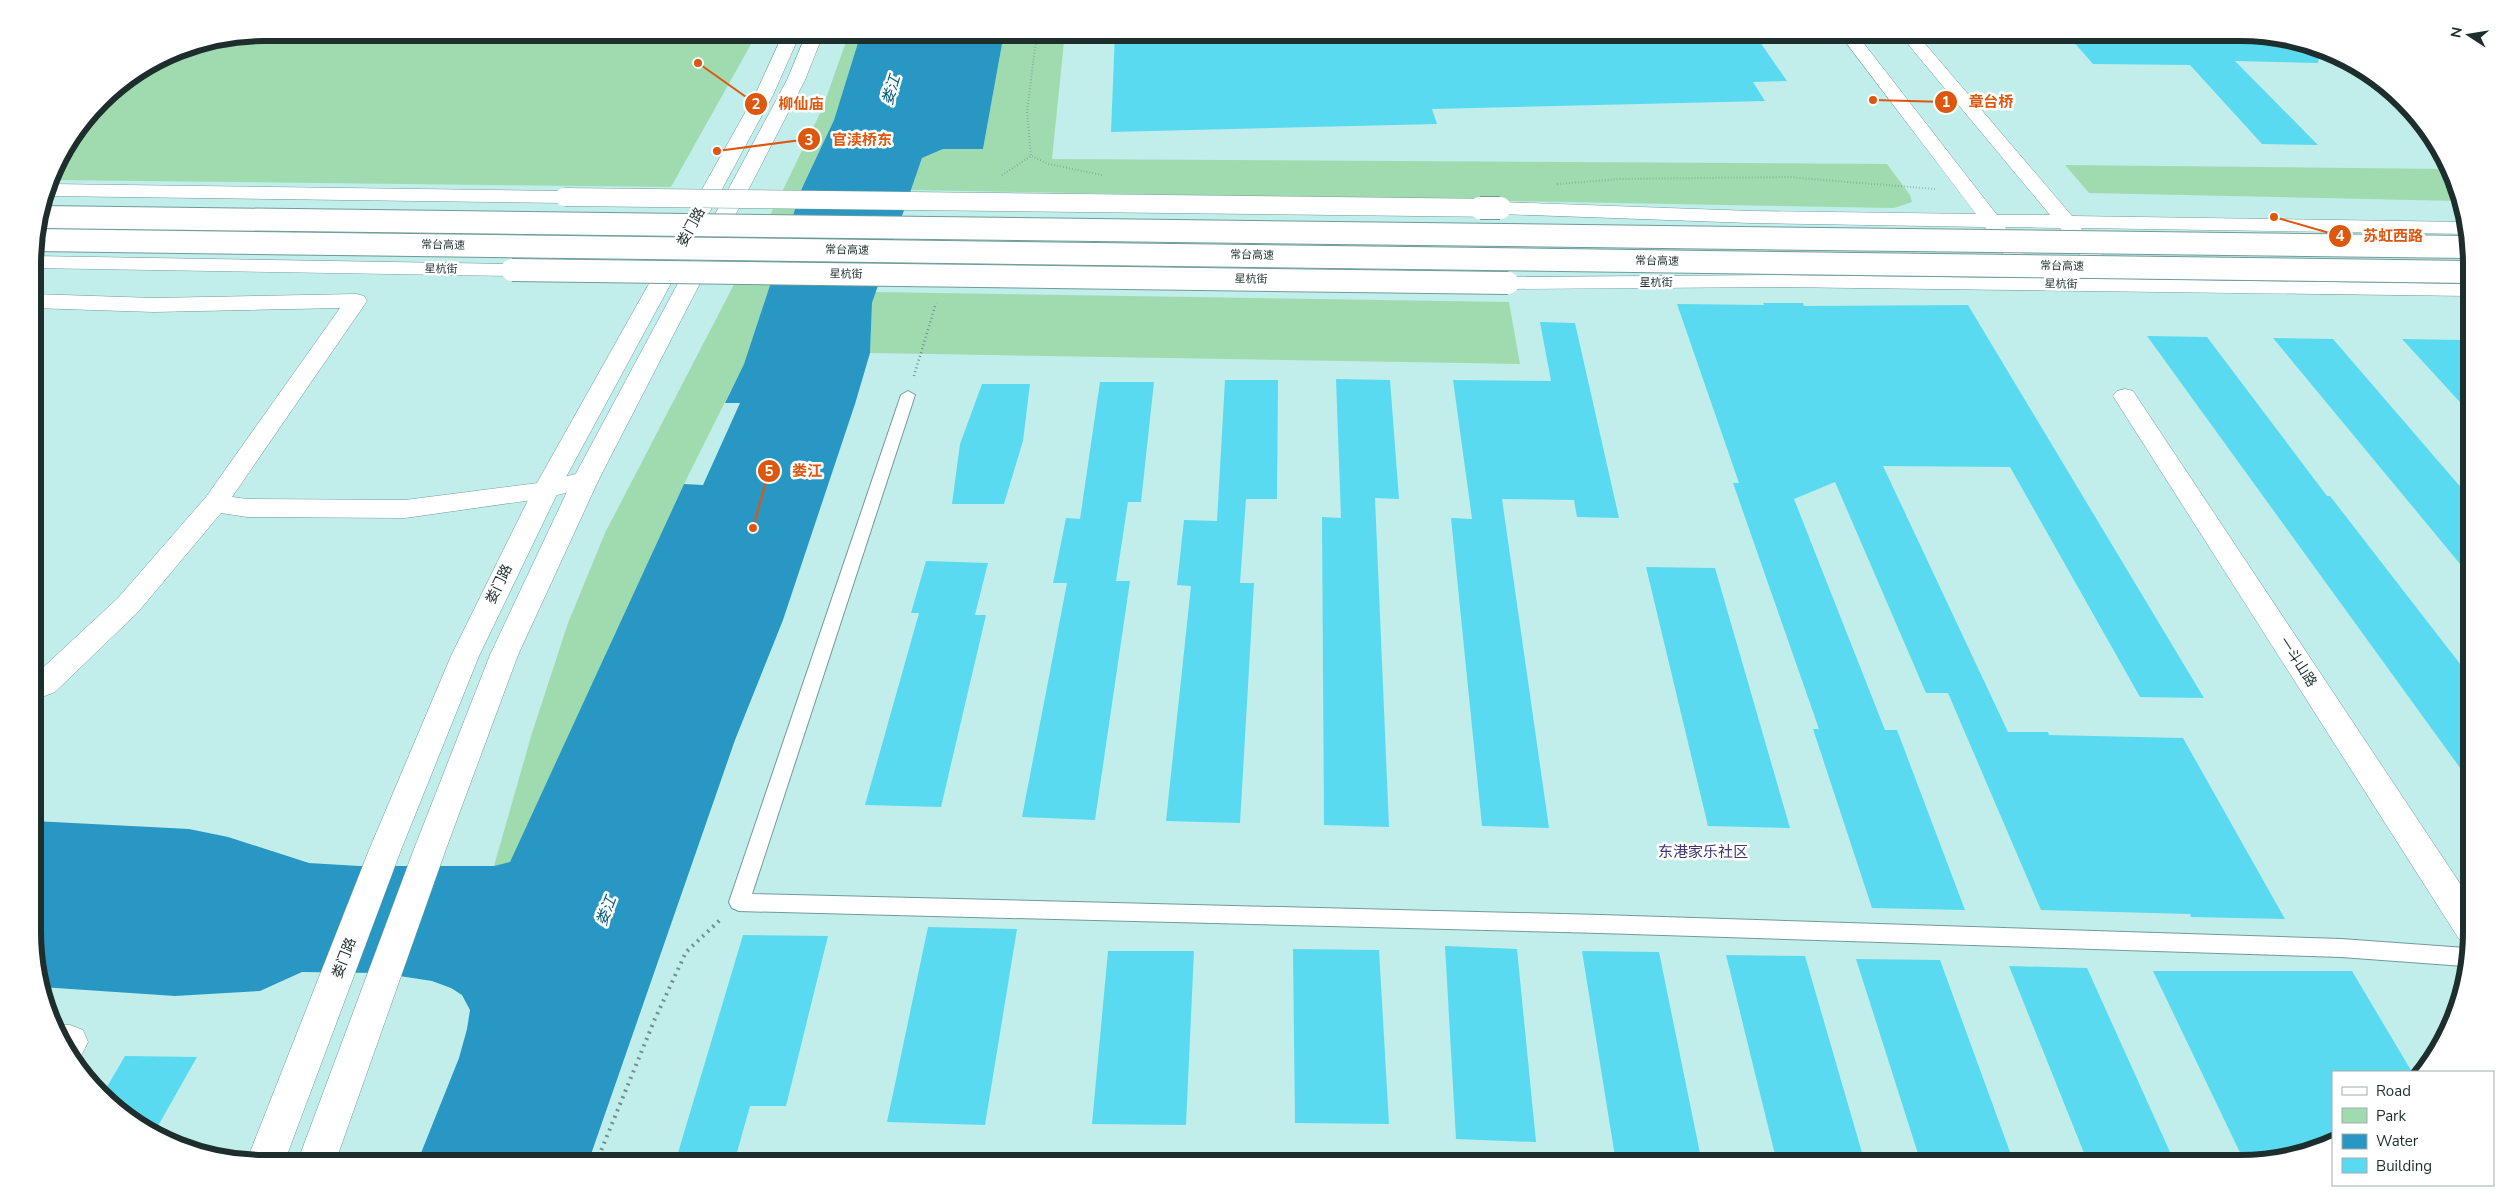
<svg xmlns="http://www.w3.org/2000/svg" width="2504" height="1196" font-family="'Nunito Sans','Noto Sans SC',sans-serif">
<style>
.green{fill:#a0dbb0}
.water{fill:#2897c3}
.building{fill:#5adaf0}
.lines{fill:none;stroke-linecap:round;stroke-linejoin:round}
.service-casing{stroke:#709b98;stroke-width:2}
.minor-casing{stroke:#709b98;stroke-width:1}
.tertiary-casing{stroke:#709b98;stroke-width:1}
.secondary-casing{stroke:#709b98;stroke-width:1}
.primary-casing{stroke:#709b98;stroke-width:1}
.path-far2{stroke:#708f8d;stroke-width:2;stroke-dasharray:0.5 2.5;stroke-linecap:butt}
.path-far1{stroke:#708f8d;stroke-width:2.5;stroke-dasharray:1 3;stroke-linecap:butt}
.path{stroke:#708f8d;stroke-width:4;stroke-dasharray:2 5;stroke-linecap:butt}
.service{fill:#fff;fill-rule:evenodd}
.minor{fill:#fff;fill-rule:evenodd}
.tertiary{fill:#fff;fill-rule:evenodd}
.secondary{fill:#fff;fill-rule:evenodd}
.primary{fill:#fff;fill-rule:evenodd}
.primary-bridge-far1-casing{stroke:#709b98;stroke-width:19;stroke-linecap:butt}
.primary-bridge-casing{stroke:#709b98;stroke-width:24;stroke-linecap:butt}
.motorway-bridge-casing{stroke:#709b98;stroke-width:24;stroke-linecap:butt}
.primary-bridge-far1{stroke:#fff;stroke-width:18}
.primary-bridge{stroke:#fff;stroke-width:22}
.motorway-bridge{stroke:#fff;stroke-width:22}
.labels{text-anchor:middle;dominant-baseline:central;stroke-width:5;stroke-linejoin:round;paint-order:stroke}
.far-street-label{font-size:11px;fill:#1d2e2d;stroke:#fff}
.street-label{font-size:14px;fill:#1d2e2d;stroke:#fff}
.water-label{font-size:15px;font-style:italic;fill:#005978;stroke:#fff}
.neighbourhood-label{font-size:15px;fill:#3e3470;stroke:#fff}
.rim{fill:none;stroke:#1d2e2d;stroke-width:6}
.leader{fill:none;stroke:#de570e;stroke-width:2}
.callout-dot{fill:#de570e;stroke:#fff;stroke-width:2}
.mark-label{font-size:15px;text-anchor:middle;font-weight:bold;fill:#fff}
.callout-label{font-size:15px;text-anchor:middle;font-weight:bold;fill:#de570e;stroke:#fff;stroke-width:5;stroke-linejoin:round;paint-order:stroke}
</style>
<rect width="100%" height="100%" fill="#c1eeeb"/>
<g class="green">
<path d="M264,32H755V33L750,46L671,187L51,180L56,162L111,90L176,50Z"/>
<path d="M1065,32L1052,159L1887,164L1910,195L1912,202L1894,208L911,190L922,158L943,149H983L1004,33Z"/>
<path d="M849,33H861L834,120L802,188L744,364L684,484L510,863L494,866L532,733L568,623L605,533L783,190L823,107Z"/>
<path d="M2065,165L2445,169L2457,201L2089,193Z"/>
<path d="M875,292L1509,302L1520,364L870,353L872,303Z"/>
</g>
<path class="water" d="M861,33H1004L983,149H943L922,158L872,303L870,353L855,404L783,620L735,740L588,1163H417L459,1058L467,1029L470,1010L462,995L451,988L432,981L380,973L302,972L260,991L175,996L41,987L35,963L34,821L189,829L228,837L309,863L359,866H494L510,862L684,484L703,485L740,403H725L744,364L802,188L834,120Z"/>
<g class="building">
<path d="M1115,32H1753L1787,81L1753,82L1765,101L1432,109L1437,124L1111,132Z"/>
<path d="M2065,32H2240L2320,51L2318,63L2235,61L2318,145L2262,144L2190,65L2093,64Z"/>
<path d="M1763,303H1803L1804,306L1968,305L2204,698L2140,697L2010,467L1883,466L2008,732H2048L2049,735L2183,738L2285,919L2191,917L2190,914L2041,910L1948,693H1926L1835,482L1794,499L1885,730H1897L1965,910L1872,908L1813,729H1819L1733,483H1739L1677,304L1764,305Z"/>
<path d="M1540,322L1575,323L1619,518L1577,517L1574,500L1502,499L1549,828L1482,826L1451,518L1472,519L1453,380L1551,381Z"/>
<path d="M2147,336L2207,337L2327,496H2330L2471,678V783Z"/>
<path d="M2273,338L2333,339L2470,498V576Z"/>
<path d="M2402,339L2462,340L2470,348V413Z"/>
<path d="M1336,379L1390,380L1399,499L1375,498L1389,827L1324,825L1322,517L1341,518Z"/>
<path d="M1225,380H1278L1277,499H1246L1240,583H1254L1240,823L1166,821L1191,586L1177,585L1184,520L1217,521Z"/>
<path d="M1100,382H1154L1141,502H1128L1116,581H1130L1095,820L1022,817L1067,583H1053L1066,518L1080,519Z"/>
<path d="M982,384H1030L1023,441L1004,504H952L960,444Z"/>
<path d="M926,561L988,563L975,615H986L941,807L865,805L919,613H911Z"/>
<path d="M1646,567L1715,568L1790,828L1708,826Z"/>
<path d="M928,927L1017,929L985,1125L887,1122Z"/>
<path d="M743,935L828,936L786,1106H750L734,1163H675Z"/>
<path d="M1445,946L1517,949L1536,1142L1456,1139Z"/>
<path d="M1293,949L1379,950L1389,1124L1295,1123Z"/>
<path d="M1108,951H1194L1186,1125L1092,1124Z"/>
<path d="M1582,951L1659,952L1702,1163H1616Z"/>
<path d="M1726,955L1805,956L1865,1163H1777Z"/>
<path d="M1856,959L1940,960L2014,1163H1921Z"/>
<path d="M2009,966L2087,968L2175,1163H2088Z"/>
<path d="M2153,971H2352L2412,1072H2333V1142L2314,1151L2245,1163Z"/>
<path d="M125,1056L197,1057L154,1133L104,1092Z"/>
</g>
<g class="lines">
<g class="service-casing">
<path id="service" d="M908,391L915,395L752,894L1600,915L2341,939L2466,948L2468,949L2464,966L2341,957L1600,933L739,911L732,908L729,902L901,395Z"/>
</g>
<g class="minor-casing">
<g id="minor">
<path d="M33,294L154,298L356,294L364,296L367,301L232,497L247,499L405,500L546,482L586,471L595,473L599,479L595,485L546,498L405,518L247,517L221,513L138,612L55,692L34,700V676L118,598L206,497L340,308L154,312L33,308Z"/>
<path d="M62,1025H70L83,1030L88,1042L79,1060L74,1062L54,1028Z"/>
</g>
</g>
<g class="tertiary-casing">
<path id="tertiary" d="M2125,389L2133,391L2471,900V932L2469,942L2459,939L2113,396L2117,391Z"/>
</g>
<g class="secondary-casing">
<g id="secondary">
<path d="M784,32H801L773,95L559,490L479,656L401,850L284,1163L264,1164L247,1160L369,850L451,656L533,490L755,95Z"/>
<path d="M807,32H824L805,80L599,479L518,655L446,849L335,1163H297L414,849L490,655L573,479L787,80Z"/>
</g>
</g>
<g class="primary-casing">
<g id="primary">
<path d="M1838,32H1855L1997,215H2050L1898,32H1915L2072,216L2465,222L2469,234L2081,228L2121,279L2470,284V296L1777,287L1508,289L1500,288L1497,283L1500,278L1508,277L1777,275L2019,278L1985,227L1751,223L1500,214L1493,212L1490,208L1493,204L1500,202L1751,211L1976,214ZM2005,227L2060,228L2098,279L2041,278Z"/>
<path d="M50,184L564,191L571,193L574,197L571,201L564,203L49,196L47,195Z"/>
<path d="M33,256L512,264L520,265L523,270L520,275L512,276L33,268Z"/>
</g>
</g>
<g class="path-far2">
<path d="M1037,32L1027,112L1031,156L1049,164L1102,175"/>
<path d="M1002,175L1031,156"/>
<path d="M1557,184L1621,179L1787,177L1935,189"/>
</g>
<path class="path-far1" d="M914,376L936,303"/>
<path class="path" d="M596,1163L654,1021L686,952L720,920"/>
<use href="#service" class="service"/>
<use href="#minor" class="minor"/>
<use href="#tertiary" class="tertiary"/>
<use href="#secondary" class="secondary"/>
<use href="#primary" class="primary"/>
<g class="primary-bridge-far1-casing">
<path id="primary-bridge-far1" d="M564,197L1500,208"/>
</g>
<g class="primary-bridge-casing">
<g id="primary-bridge">
<path d="M1480,208H1500"/>
<path d="M512,270L1508,283"/>
</g>
</g>
<g class="motorway-bridge-casing">
<g id="motorway-bridge">
<path d="M42,217L2470,247"/>
<path d="M35,240L2470,272"/>
</g>
</g>
<use href="#primary-bridge-far1" class="primary-bridge-far1"/>
<use href="#primary-bridge" class="primary-bridge"/>
<use href="#motorway-bridge" class="motorway-bridge"/>
</g>
<g class="labels">
<g class="far-street-label">
<text transform="translate(443 245) rotate(1)">常台高速</text>
<text transform="translate(847 250) rotate(1)">常台高速</text>
<text transform="translate(1252 255) rotate(1)">常台高速</text>
<text transform="translate(1657 261) rotate(1)">常台高速</text>
<text transform="translate(2062 266) rotate(1)">常台高速</text>
<text transform="translate(441 269) rotate(1)">星杭街</text>
<text transform="translate(846 274) rotate(1)">星杭街</text>
<text transform="translate(1251 279) rotate(1)">星杭街</text>
<text x="1656" y="282">星杭街</text>
<text transform="translate(2061 284) rotate(1)">星杭街</text>
</g>
<g class="street-label">
<text transform="translate(691 227) rotate(-61)">娄门路</text>
<text transform="translate(499 584) rotate(-64)">娄门路</text>
<text transform="translate(2298 662) rotate(57)">一斗山路</text>
<text transform="translate(344 958) rotate(-69)">娄门路</text>
</g>
<g class="water-label">
<text transform="translate(891 90) rotate(-73)">娄江</text>
<text transform="translate(606 911) rotate(-69)">娄江</text>
</g>
<g class="neighbourhood-label">
<text x="1703" y="852">东港家乐社区</text>
</g>
</g>
<path d="M0 0H2504V1196H0ZM264 41H2240A223 223 0 0 1 2463 264V932A223 223 0 0 1 2240 1155H264A223 223 0 0 1 41 932V264A223 223 0 0 1 264 41Z" fill="#fff" fill-rule="evenodd"/>
<path class="rim" d="M264 41H2240A223 223 0 0 1 2463 264V932A223 223 0 0 1 2240 1155H264A223 223 0 0 1 41 932V264A223 223 0 0 1 264 41Z"/>
<path class="leader" d="M1873 100L1946 102M698 63L756 104M717 151L809 139M2274 217L2340 236M753 528L769 471"/>
<g class="callout-dot">
<circle cx="1873" cy="100" r="5"/>
<circle cx="698" cy="63" r="5"/>
<circle cx="717" cy="151" r="5"/>
<circle cx="2274" cy="217" r="5"/>
<circle cx="753" cy="528" r="5"/>
<circle cx="1946" cy="102" r="12"/>
<circle cx="756" cy="104" r="12"/>
<circle cx="809" cy="139" r="12"/>
<circle cx="2340" cy="236" r="12"/>
<circle cx="769" cy="471" r="12"/>
</g>
<g class="mark-label">
<text x="1946" y="107">1</text>
<text x="756" y="109">2</text>
<text x="809" y="145">3</text>
<text x="2340" y="241">4</text>
<text x="769" y="476">5</text>
</g>
<g class="callout-label">
<text x="1991" y="107">章台桥</text>
<text x="801" y="109">柳仙庙</text>
<text x="862" y="145">官渎桥东</text>
<text x="2393" y="241">苏虹西路</text>
<text x="807" y="476">娄江</text>
</g>
<rect x="2332" y="1071" width="162" height="115" fill="#ffffff" stroke="#a5abab"/>
<rect x="2342" y="1087" width="25" height="8" fill="#ffffff" stroke="#a5abab"/>
<text x="2376" y="1096" font-size="15" fill="#1d2e2d">Road</text>
<rect x="2342" y="1108" width="25" height="15" fill="#a0dbb0" stroke="#a5abab"/>
<text x="2376" y="1121" font-size="15" fill="#1d2e2d">Park</text>
<rect x="2342" y="1134" width="25" height="15" fill="#2897c3" stroke="#a5abab"/>
<text x="2376" y="1146" font-size="15" fill="#1d2e2d">Water</text>
<rect x="2342" y="1158" width="25" height="15" fill="#5adaf0" stroke="#a5abab"/>
<text x="2376" y="1171" font-size="15" fill="#1d2e2d">Building</text>
<g transform="translate(2469 35) rotate(282)" stroke="#ffffff" stroke-width="4" paint-order="stroke">
<path d="M0-4L9 19L0 12L-9 19Z" fill="#1d2e2d"/>
<text y="-8" font-size="14" font-weight="bold" text-anchor="middle" fill="#1d2e2d">N</text>
</g>
</svg>
